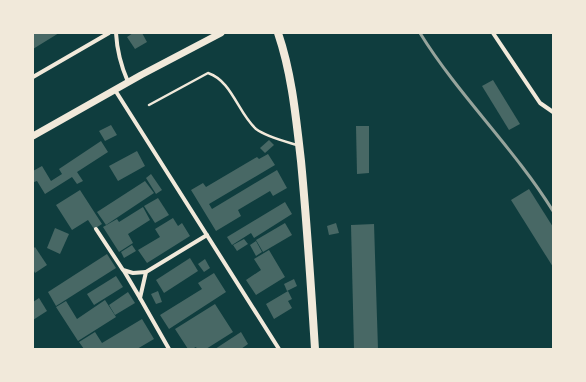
<svg xmlns="http://www.w3.org/2000/svg" width="586" height="382" font-family="'Source Serif 4',serif">
<style>
.building{fill:#486865}
.lines{fill:none;stroke-linecap:round;stroke-linejoin:round}
.service{stroke:#f1e9da;stroke-width:2.5}
.minor{stroke:#f1e9da;stroke-width:4}
.tertiary{stroke:#f1e9da;stroke-width:7}
.secondary{stroke:#f1e9da;stroke-width:8}
.rail{stroke:#97a49c;stroke-width:3}
</style>
<rect width="100%" height="100%" fill="#0f3d3e"/>
<g class="building">
<path d="M33,33H59L33,49Z"/>
<path d="M133,33H142L147,42L135,49L127,37Z"/>
<path d="M493,80L520,124L509,130L482,86Z"/>
<path d="M111,125L117,135L105,141L99,131Z"/>
<path d="M356,126H369V173L357,174Z"/>
<path d="M269,140L274,145L265,153L260,148Z"/>
<path d="M101,141L108,152L77,172L83,181L77,184L72,177L45,194L37,181L34,182L33,181V171L42,166L51,181L62,174L59,169Z"/>
<path d="M137,151L145,166L118,181L109,166Z"/>
<path d="M268,154L275,165L209,204L212,209L277,170L287,188L273,196L270,191L238,210L241,216L216,231L191,190L203,183L206,187L257,157L259,159Z"/>
<path d="M151,174L162,190L156,194L146,178Z"/>
<path d="M145,181L154,193L106,225L97,212Z"/>
<path d="M529,189L553,227V267L511,200Z"/>
<path d="M80,190L102,224L94,229L88,220L72,230L56,205Z"/>
<path d="M158,198L169,215L155,223L144,206Z"/>
<path d="M285,202L292,214L254,238L251,233L232,245L227,237Z"/>
<path d="M143,207L150,220L128,234L133,243L119,252L103,227L117,219L119,222Z"/>
<path d="M173,218L178,226L182,223L190,236L147,263L138,250L160,237L155,229Z"/>
<path d="M285,223L292,235L263,252L256,240Z"/>
<path d="M336,223L339,233L329,235L327,226Z"/>
<path d="M374,224L378,349H354L351,225Z"/>
<path d="M55,228L69,234L60,254L47,248Z"/>
<path d="M244,239L248,244L237,251L233,245Z"/>
<path d="M256,241L262,252L256,256L250,245Z"/>
<path d="M132,245L136,251L124,258L121,252Z"/>
<path d="M35,247L47,265L35,273L33,269V249Z"/>
<path d="M269,250L285,277L256,295L246,280L261,270L254,259Z"/>
<path d="M107,254L116,268L56,306L48,292Z"/>
<path d="M190,258L198,271L164,293L156,280Z"/>
<path d="M205,259L210,268L204,272L198,264Z"/>
<path d="M214,273L226,292L169,329L160,315L202,289L198,283Z"/>
<path d="M116,276L123,287L94,305L87,294Z"/>
<path d="M294,279L297,286L287,291L284,284Z"/>
<path d="M158,291L162,302L156,304L151,294Z"/>
<path d="M288,291L292,299L288,301L292,308L274,319L266,304Z"/>
<path d="M128,292L135,303L115,315L109,305Z"/>
<path d="M39,298L47,311L33,320V302Z"/>
<path d="M105,300L116,317L78,341L56,307L66,301L77,319Z"/>
<path d="M215,304L233,332L206,349H197L196,347L192,349H188L175,329Z"/>
<path d="M142,319L154,339L137,349H84L79,342L95,332L102,343Z"/>
<path d="M241,332L248,344L241,349H215Z"/>
</g>
<g class="lines">
<path class="service" d="M149,105L208,73C232,81 238,113 256,129C267,137 284,141 297,145"/>
<g class="minor">
<path d="M116,33C117,51 121,66 128,82"/>
<path d="M493,33L540,103L553,112"/>
<path d="M33,77L109,33"/>
<path d="M115,90L279,349"/>
<path d="M96,229L123,270L133,273L146,272"/>
<path d="M124,271L140,298"/>
<path d="M169,349L140,298L146,272L207,235"/>
</g>
<path class="tertiary" d="M33,136L141,75L221,33"/>
<path class="secondary" d="M278,33C292,74 296,118 301,161C307,224 311,286 315,349"/>
<path class="rail" d="M420,33C459,96 514,148 553,211"/>
</g>
<rect width="586" height="382" fill="none" stroke="#f1e9da" stroke-width="68"/>
</svg>
